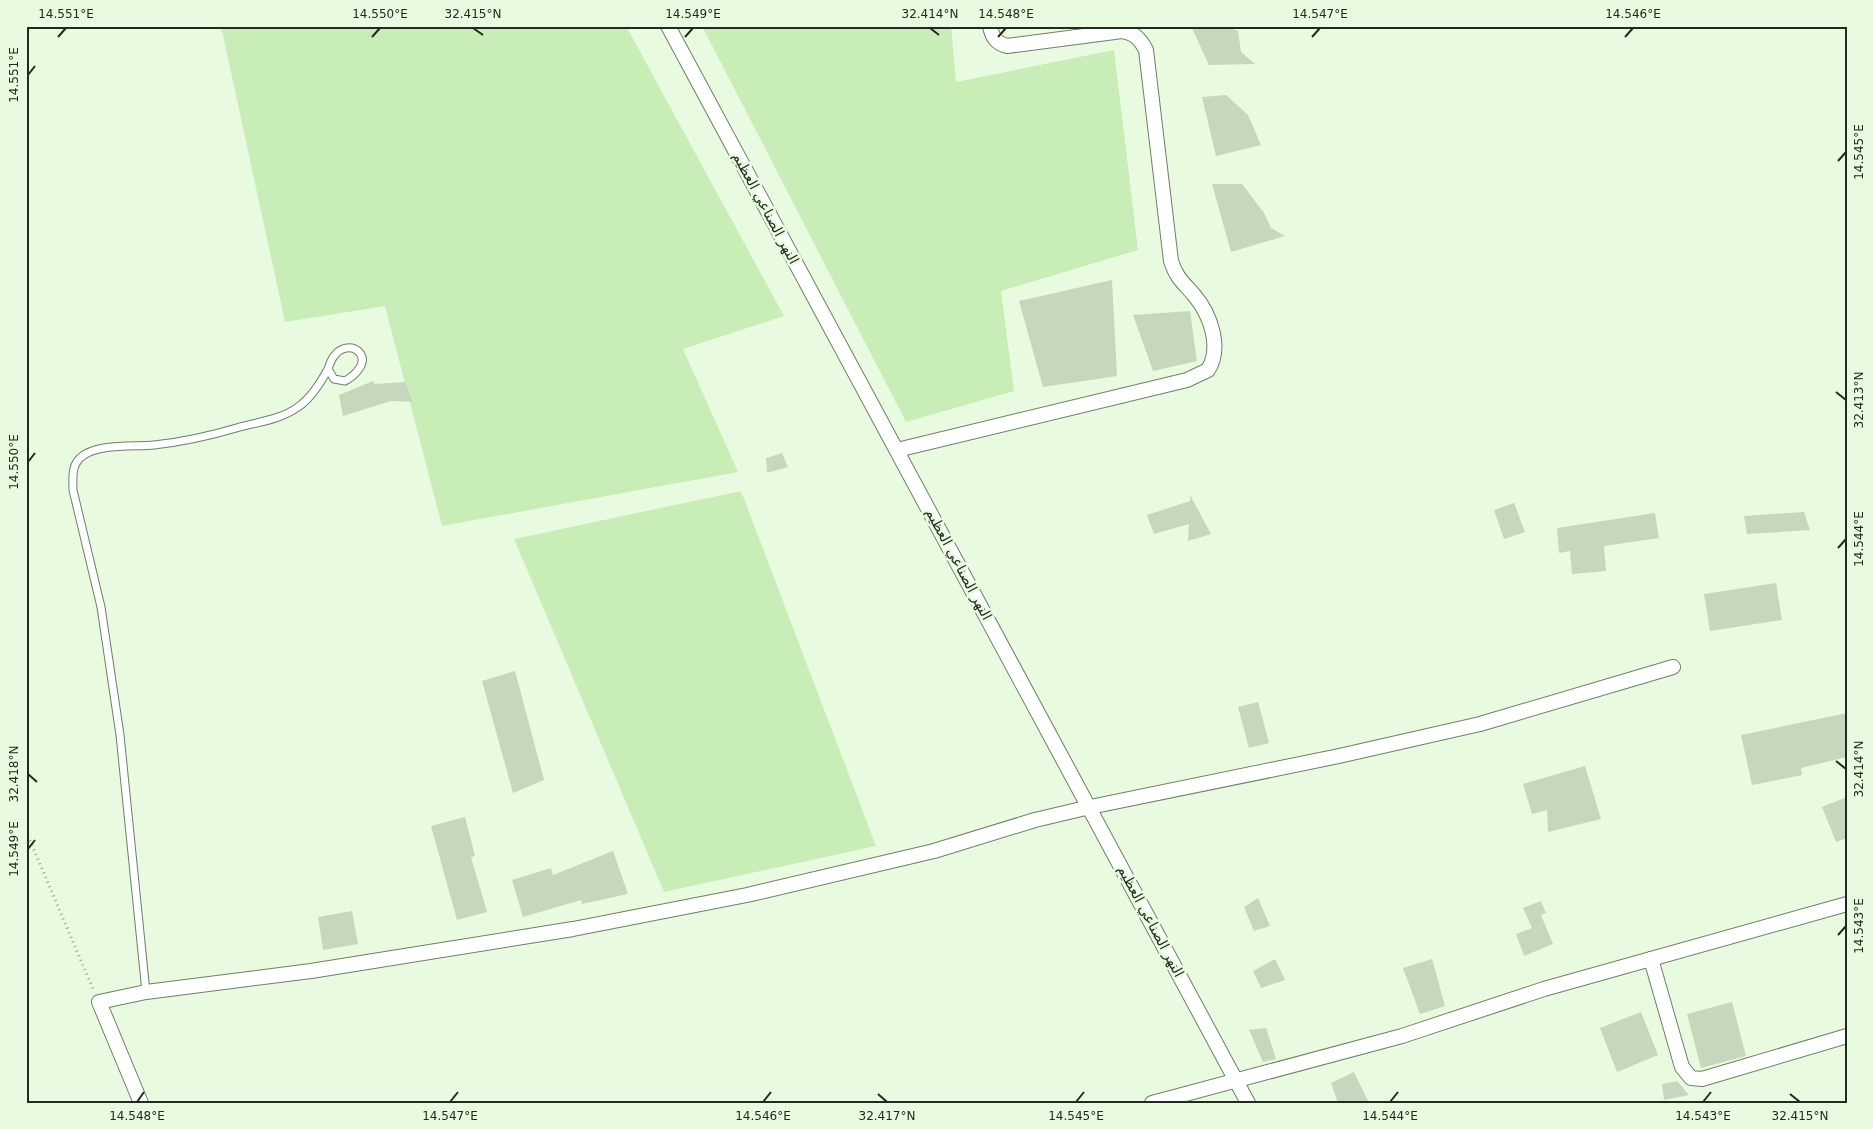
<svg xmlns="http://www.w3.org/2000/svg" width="1873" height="1129" font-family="'DejaVu Sans',Cairo,sans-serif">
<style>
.green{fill:#c8edb7}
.building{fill:#c5d7bd}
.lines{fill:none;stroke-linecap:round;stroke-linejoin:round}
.lane-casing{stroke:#6f7f67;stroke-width:9}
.street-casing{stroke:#6f7f67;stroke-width:16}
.path{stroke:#98a692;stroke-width:3;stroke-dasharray:1 4;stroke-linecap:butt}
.lane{stroke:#fff;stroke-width:7}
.street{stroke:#fff;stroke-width:14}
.ticks{fill:none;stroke:#22291f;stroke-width:2}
.labels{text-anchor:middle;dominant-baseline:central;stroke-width:5;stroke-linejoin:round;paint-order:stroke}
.street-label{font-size:14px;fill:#22291f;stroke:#e8fbe0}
.neatline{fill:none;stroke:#22291f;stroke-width:2}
.ticks-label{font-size:12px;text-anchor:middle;fill:#22291f}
</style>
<rect width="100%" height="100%" fill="#e8fbe0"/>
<g class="green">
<path d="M221,26H626L784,316L683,349L738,472L442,526L385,306L285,322Z"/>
<path d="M702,26H951L956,82L1114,50L1138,250L1001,291L1014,391L906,422Z"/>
<path d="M741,491L876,846L664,892L514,539Z"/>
</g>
<g class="building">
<path d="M1191,26H1226L1238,31L1241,52L1255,64L1209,65Z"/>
<path d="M1226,95L1248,115L1261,145L1216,156L1202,97Z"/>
<path d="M1212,184H1242L1264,213L1271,228L1285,236L1231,252Z"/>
<path d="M1112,280L1117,376L1043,387L1019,301Z"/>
<path d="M1190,311L1197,361L1153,371L1133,315Z"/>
<path d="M373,381L375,384L405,382L413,402L391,401L343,416L339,395Z"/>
<path d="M782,453L788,467L767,473L766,458Z"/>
<path d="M1190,495L1211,534L1188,541L1189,524L1154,534L1147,515L1190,501Z"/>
<path d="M1514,503L1525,532L1504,539L1494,510Z"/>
<path d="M1804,512L1810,530L1747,534L1744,516Z"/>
<path d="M1655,513L1659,538L1604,546L1606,571L1572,574L1570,551L1559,553L1557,528Z"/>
<path d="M1776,583L1782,620L1710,631L1704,594Z"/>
<path d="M515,671L544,780L513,793L482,681Z"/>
<path d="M1258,702L1269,743L1249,748L1238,707Z"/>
<path d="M1847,713V757L1801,768L1802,775L1752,785L1741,735Z"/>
<path d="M1585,766L1601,819L1548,832L1547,810L1532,814L1523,784Z"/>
<path d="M1847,797V838L1836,842L1822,807Z"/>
<path d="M465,817L475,856L471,857L487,912L457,920L431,826Z"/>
<path d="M613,851L628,894L582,904L581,900L523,917L512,880L551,868L553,875Z"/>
<path d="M1258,898L1270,926L1254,931L1244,907Z"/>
<path d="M1541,901L1546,913L1541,915L1553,944L1524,956L1516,934L1532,928L1523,908Z"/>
<path d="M352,911L358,944L323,950L318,917Z"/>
<path d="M1275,959L1285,980L1261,988L1253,971Z"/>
<path d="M1432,959L1445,1006L1420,1014L1403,968Z"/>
<path d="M1732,1002L1746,1056L1701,1068L1687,1014Z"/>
<path d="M1641,1012L1658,1055L1617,1072L1600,1028Z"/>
<path d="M1266,1028L1276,1059L1263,1062L1249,1030Z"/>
<path d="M1354,1072L1369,1103H1338L1331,1083Z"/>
<path d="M1677,1081L1689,1095L1664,1100L1662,1084Z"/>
</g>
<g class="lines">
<g class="lane-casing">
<path id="lane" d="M146,992L120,735L101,607L73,490C73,479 71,467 80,458C96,443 134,447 154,445C183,442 213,435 240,427C259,422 282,419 298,407C310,399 321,382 328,369C330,364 331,359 335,355C340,348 351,345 358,351C370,362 354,376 345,381L334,379L328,369"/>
</g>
<g class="street-casing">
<g id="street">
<path d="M668,26L1248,1103"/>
<path d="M897,450L1187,380L1208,370C1222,348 1211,315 1194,295C1183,282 1177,279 1171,261L1146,50C1140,39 1135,33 1122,31L1007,46C996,43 992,37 990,26"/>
<path d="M1651,959L1682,1067L1691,1078L1702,1079L1847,1036"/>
<path d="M141,1103L99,1002L146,992L311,971L573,929L747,895L934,851L1035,820L1090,807L1339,756L1480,724L1673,667"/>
<path d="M1152,1103L1402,1036L1544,989L1847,904"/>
</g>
</g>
<path class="path" d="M26,831L93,989"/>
<use href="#lane" class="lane"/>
<use href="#street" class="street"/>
</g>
<path class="ticks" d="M473,28L483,35M930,28L939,35M58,37L66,28M372,37L380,28M685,37L693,28M998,37L1006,28M1312,37L1320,28M1625,37L1633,28M28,75L35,66M1838,161L1846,152M1836,392L1846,400M28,462L35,453M1838,548L1846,539M1836,761L1846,769M28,774L37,782M28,849L35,840M1838,935L1846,926M878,1094L887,1102M1790,1094L1800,1102M137,1102L144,1092M450,1102L458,1092M763,1102L771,1092M1076,1102L1084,1092M1390,1102L1398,1092M1703,1102L1711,1092"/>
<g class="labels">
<g class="street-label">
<text transform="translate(766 208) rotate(62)">النهر الصناعي العظيم</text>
<text transform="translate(959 564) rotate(62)">النهر الصناعي العظيم</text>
<text transform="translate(1151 921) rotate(62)">النهر الصناعي العظيم</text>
</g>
</g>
<rect width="1873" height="1129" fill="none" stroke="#e8fbe0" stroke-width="55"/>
<rect x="28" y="28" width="1818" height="1074" class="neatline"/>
<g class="ticks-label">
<text x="66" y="18">14.551°E</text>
<text x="380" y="18">14.550°E</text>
<text x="473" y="18">32.415°N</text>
<text x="693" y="18">14.549°E</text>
<text x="930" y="18">32.414°N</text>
<text x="1006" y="18">14.548°E</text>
<text x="1320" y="18">14.547°E</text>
<text x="1633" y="18">14.546°E</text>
<text transform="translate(14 75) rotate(-90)" y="4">14.551°E</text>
<text transform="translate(1859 152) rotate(-90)" y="4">14.545°E</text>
<text transform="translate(1859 400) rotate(-90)" y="4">32.413°N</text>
<text transform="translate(14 462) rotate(-90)" y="4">14.550°E</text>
<text transform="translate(1859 539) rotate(-90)" y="4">14.544°E</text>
<text transform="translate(1859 769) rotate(-90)" y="4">32.414°N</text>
<text transform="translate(14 774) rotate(-90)" y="4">32.418°N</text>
<text transform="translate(14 849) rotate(-90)" y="4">14.549°E</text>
<text transform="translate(1859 926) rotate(-90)" y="4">14.543°E</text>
<text x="137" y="1120">14.548°E</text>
<text x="450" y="1120">14.547°E</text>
<text x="763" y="1120">14.546°E</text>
<text x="887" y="1120">32.417°N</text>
<text x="1076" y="1120">14.545°E</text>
<text x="1390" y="1120">14.544°E</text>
<text x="1703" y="1120">14.543°E</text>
<text x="1800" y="1120">32.415°N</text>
</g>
</svg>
